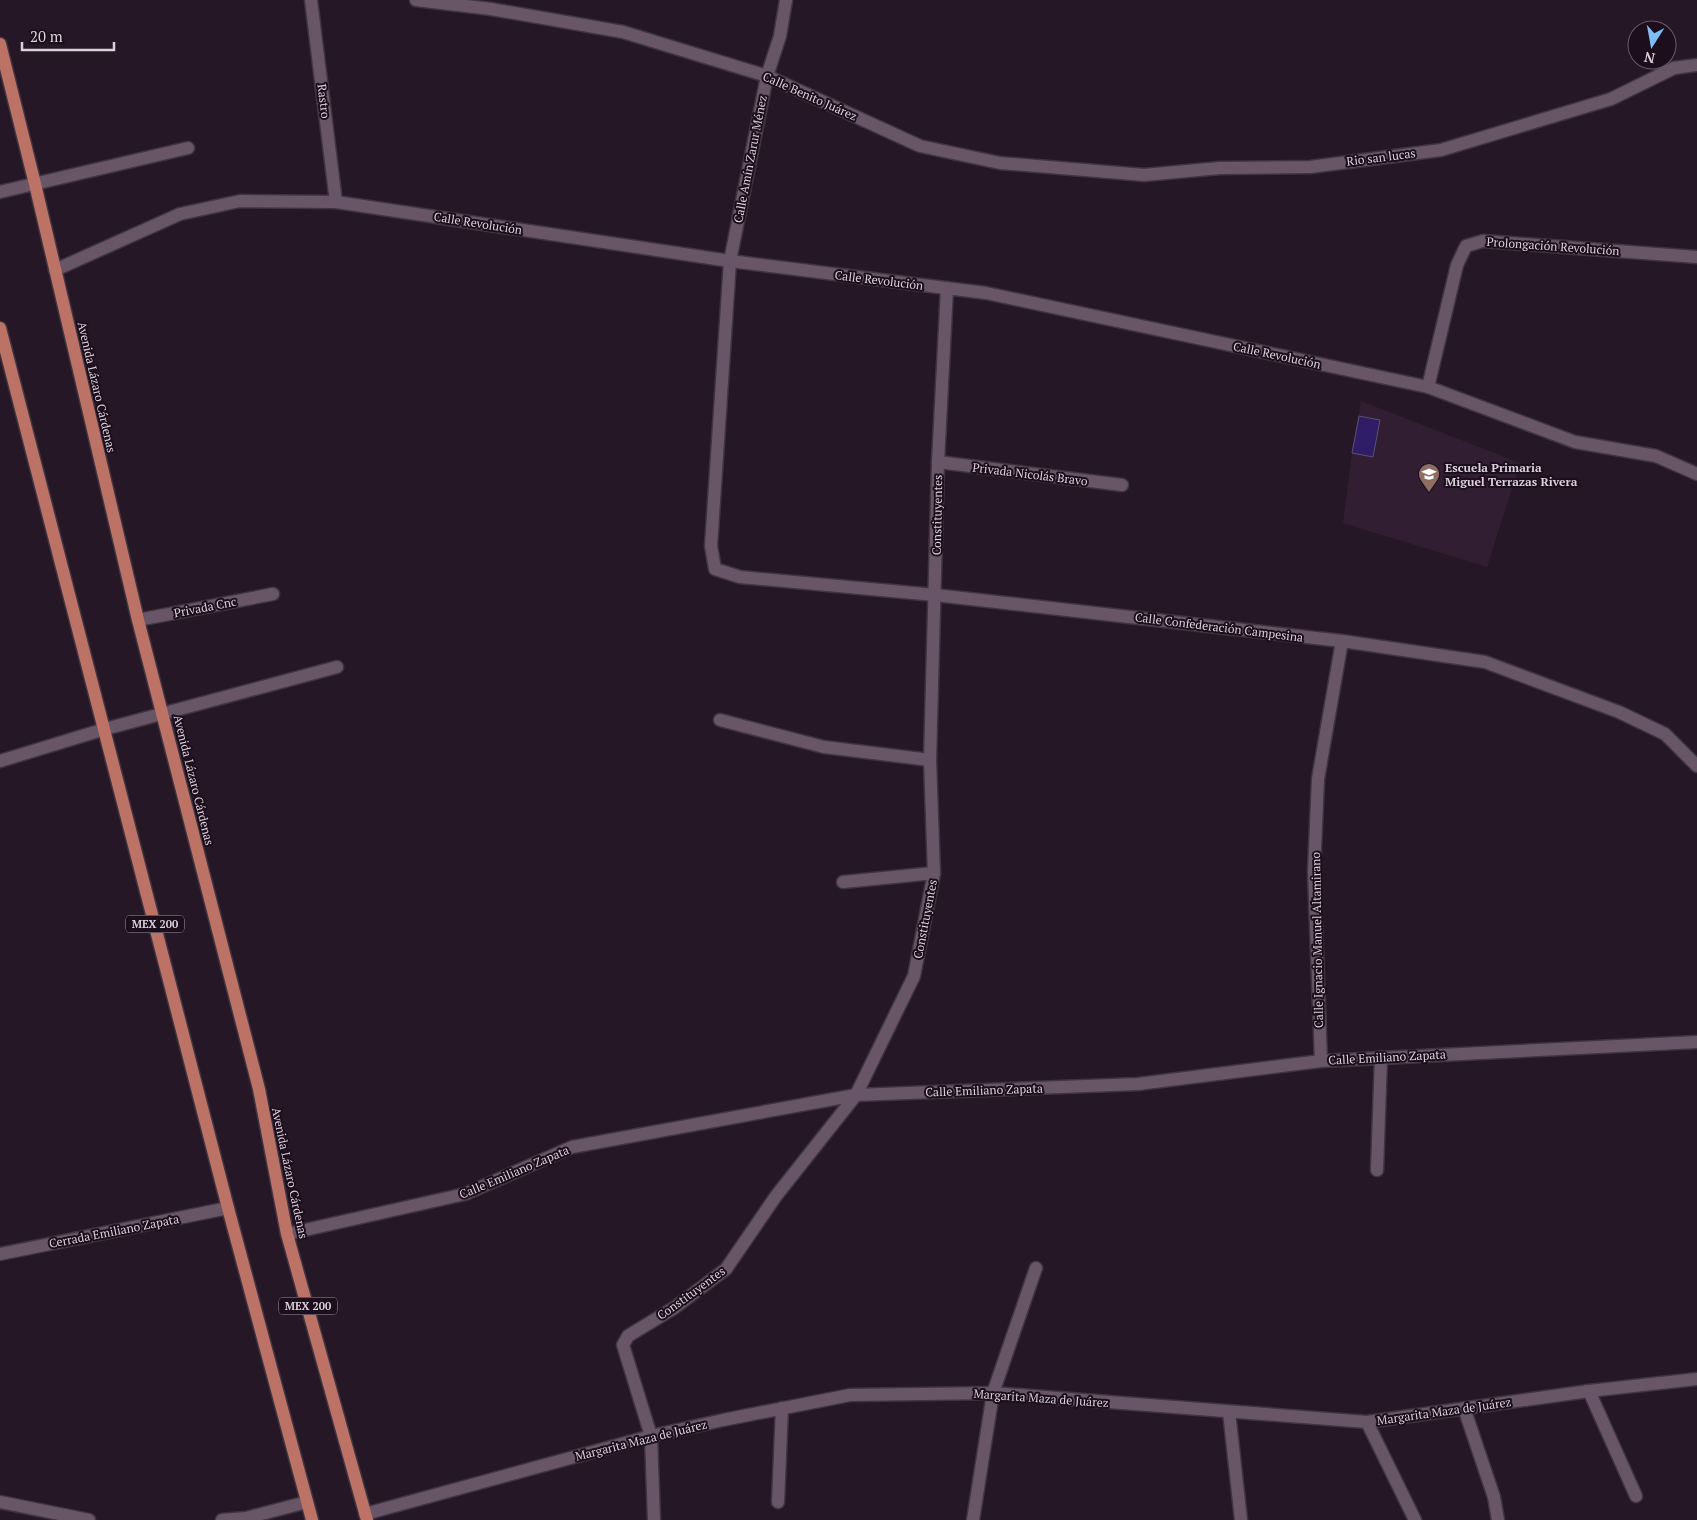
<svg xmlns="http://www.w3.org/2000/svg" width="1697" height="1520" font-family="'PT Serif',serif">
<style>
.built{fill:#311e32}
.building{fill:#2f1d68;stroke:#56546a}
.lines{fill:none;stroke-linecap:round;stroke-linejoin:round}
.service-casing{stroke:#3f3440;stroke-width:15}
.minor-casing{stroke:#3f3440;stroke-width:15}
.tertiary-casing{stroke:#3f3440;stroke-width:15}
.primary-casing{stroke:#3f3440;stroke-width:15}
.service{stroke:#685668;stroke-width:12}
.minor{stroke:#685668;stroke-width:12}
.tertiary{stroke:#685668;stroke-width:12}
.primary{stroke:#bd7266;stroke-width:12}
.labels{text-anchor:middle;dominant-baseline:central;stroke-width:4;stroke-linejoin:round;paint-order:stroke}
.shield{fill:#1c0e1c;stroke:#a296a2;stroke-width:1}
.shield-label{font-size:11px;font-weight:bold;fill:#dbd1db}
.street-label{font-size:12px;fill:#dbd1db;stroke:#1c0e1c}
.poi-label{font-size:12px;font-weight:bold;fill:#dbd1db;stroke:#1c0e1c;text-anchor:start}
</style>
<rect width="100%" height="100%" fill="#261726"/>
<path class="built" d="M1361,401L1520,463L1487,567L1343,523L1352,453Z"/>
<path class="building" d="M1359,416L1380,420L1373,457L1352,453Z"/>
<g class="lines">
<g class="service-casing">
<path id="service" d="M0,761L105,729"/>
</g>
<g class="minor-casing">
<g id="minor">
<path d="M311,0L336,202"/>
<path d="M416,0L491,9L623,32L767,76L920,146L1000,163L1144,175L1220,168L1310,167L1441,150L1611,99L1674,68L1697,65"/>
<path d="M786,0L780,36L767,76L730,261L711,546L715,569L740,577L935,595L1342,641L1485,662L1619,712L1665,734L1697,766"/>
<path d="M0,192L188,148"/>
<path d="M55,270L180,214L240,201L336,202L730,261L986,293L1428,387L1575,442L1656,456L1697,474"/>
<path d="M1428,387L1457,265L1466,246L1483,241L1697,257"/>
<path d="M938,462L1122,485"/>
<path d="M138,620L273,594"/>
<path d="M720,720L824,747L930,760"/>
<path d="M105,729L337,667"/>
<path d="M843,882L934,873"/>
<path d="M1321,1061L1314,871L1318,779L1342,641"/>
<path d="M1377,1170L1381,1057"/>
<path d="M287,1234L465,1194L572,1147L856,1095L1138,1084L1321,1061L1697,1042"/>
<path d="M0,1254L228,1208"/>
<path d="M1589,1391L1636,1496"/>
<path d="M1464,1408L1494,1497L1498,1520"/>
<path d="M1229,1412L1241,1520"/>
<path d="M1367,1422L1415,1520"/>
<path d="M778,1502L782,1408"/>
<path d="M654,1520L651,1436L623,1345L628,1336L674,1308L726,1269L776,1196L856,1095L914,976L934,873L930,760L938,462L947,288"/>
<path d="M973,1520L993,1393L1036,1268"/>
</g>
</g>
<g class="tertiary-casing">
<g id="tertiary">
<path d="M0,1502L89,1520"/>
<path d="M365,1514L651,1436L723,1420L850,1395L993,1393L1367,1422L1589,1391L1697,1379"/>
<path d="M222,1520L246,1518L307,1502"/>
</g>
</g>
<g class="primary-casing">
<g id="primary">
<path d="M0,44L35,184L138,620L259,1089L287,1234L367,1520"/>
<path d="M0,328L228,1208L312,1520"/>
</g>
</g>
<use href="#service" class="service"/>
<use href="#minor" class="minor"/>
<use href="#tertiary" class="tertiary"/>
<use href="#primary" class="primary"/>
</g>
<defs>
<g id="school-pin" transform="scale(1.125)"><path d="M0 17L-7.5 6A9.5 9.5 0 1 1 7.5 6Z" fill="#8d6e63" stroke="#1c0e1c"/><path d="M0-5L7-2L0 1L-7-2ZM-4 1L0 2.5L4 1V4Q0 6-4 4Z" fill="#fff"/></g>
</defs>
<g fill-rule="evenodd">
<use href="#school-pin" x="1429" y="474"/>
</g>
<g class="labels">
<g class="shield">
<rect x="126" y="915.5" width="58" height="17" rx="4"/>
<rect x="279" y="1297.5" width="58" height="17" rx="4"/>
</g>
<g class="shield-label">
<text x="155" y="924">MEX 200</text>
<text x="308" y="1306">MEX 200</text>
</g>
<g class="street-label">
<text transform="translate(810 96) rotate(24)">Calle Benito Juárez</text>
<text transform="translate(324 101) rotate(83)">Rastro</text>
<text transform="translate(1381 157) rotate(-7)">Rio san lucas</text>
<text transform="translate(750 159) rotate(-79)">Calle Amín Zarur Ménez</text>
<text transform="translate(478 223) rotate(9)">Calle Revolución</text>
<text transform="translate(1553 246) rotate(4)">Prolongación Revolución</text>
<text transform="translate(879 280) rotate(7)">Calle Revolución</text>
<text transform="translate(1277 355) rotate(12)">Calle Revolución</text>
<text transform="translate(97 387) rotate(77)">Avenida Lázaro Cárdenas</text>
<text transform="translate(1030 474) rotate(7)">Privada Nicolás Bravo</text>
<text transform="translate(937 515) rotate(-89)">Constituyentes</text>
<text transform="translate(205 607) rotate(-11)">Privada Cnc</text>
<text transform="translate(1219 627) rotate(7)">Calle Confederación Campesina</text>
<text transform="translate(194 780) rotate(76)">Avenida Lázaro Cárdenas</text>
<text transform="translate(925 919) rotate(-79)">Constituyentes</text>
<text transform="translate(1317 940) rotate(-91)">Calle Ignacio Manuel Altamirano</text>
<text transform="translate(1387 1057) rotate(-3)">Calle Emiliano Zapata</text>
<text transform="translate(984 1090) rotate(-2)">Calle Emiliano Zapata</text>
<text transform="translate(514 1172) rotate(-23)">Calle Emiliano Zapata</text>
<text transform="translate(290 1173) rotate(78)">Avenida Lázaro Cárdenas</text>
<text transform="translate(114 1231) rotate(-11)">Cerrada Emiliano Zapata</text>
<text transform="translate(691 1293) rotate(-36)">Constituyentes</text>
<text transform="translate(1041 1398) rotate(4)">Margarita Maza de Juárez</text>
<text transform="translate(1444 1411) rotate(-8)">Margarita Maza de Juárez</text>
<text transform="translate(641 1440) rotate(-14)">Margarita Maza de Juárez</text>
</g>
<g class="poi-label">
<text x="1445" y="467">Escuela Primaria<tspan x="1445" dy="14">Miguel Terrazas Rivera</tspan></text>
</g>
</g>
<g transform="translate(1652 45) rotate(191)"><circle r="24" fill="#1c0e1c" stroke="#685c68"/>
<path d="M0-4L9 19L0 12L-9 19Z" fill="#7dbef9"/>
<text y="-8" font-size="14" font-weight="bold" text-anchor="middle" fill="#dbd1db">N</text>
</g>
<path d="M22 42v8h92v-8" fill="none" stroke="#dbd1db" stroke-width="2.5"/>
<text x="30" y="42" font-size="15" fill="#dbd1db" stroke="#1c0e1c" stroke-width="4" paint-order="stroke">20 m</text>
</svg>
